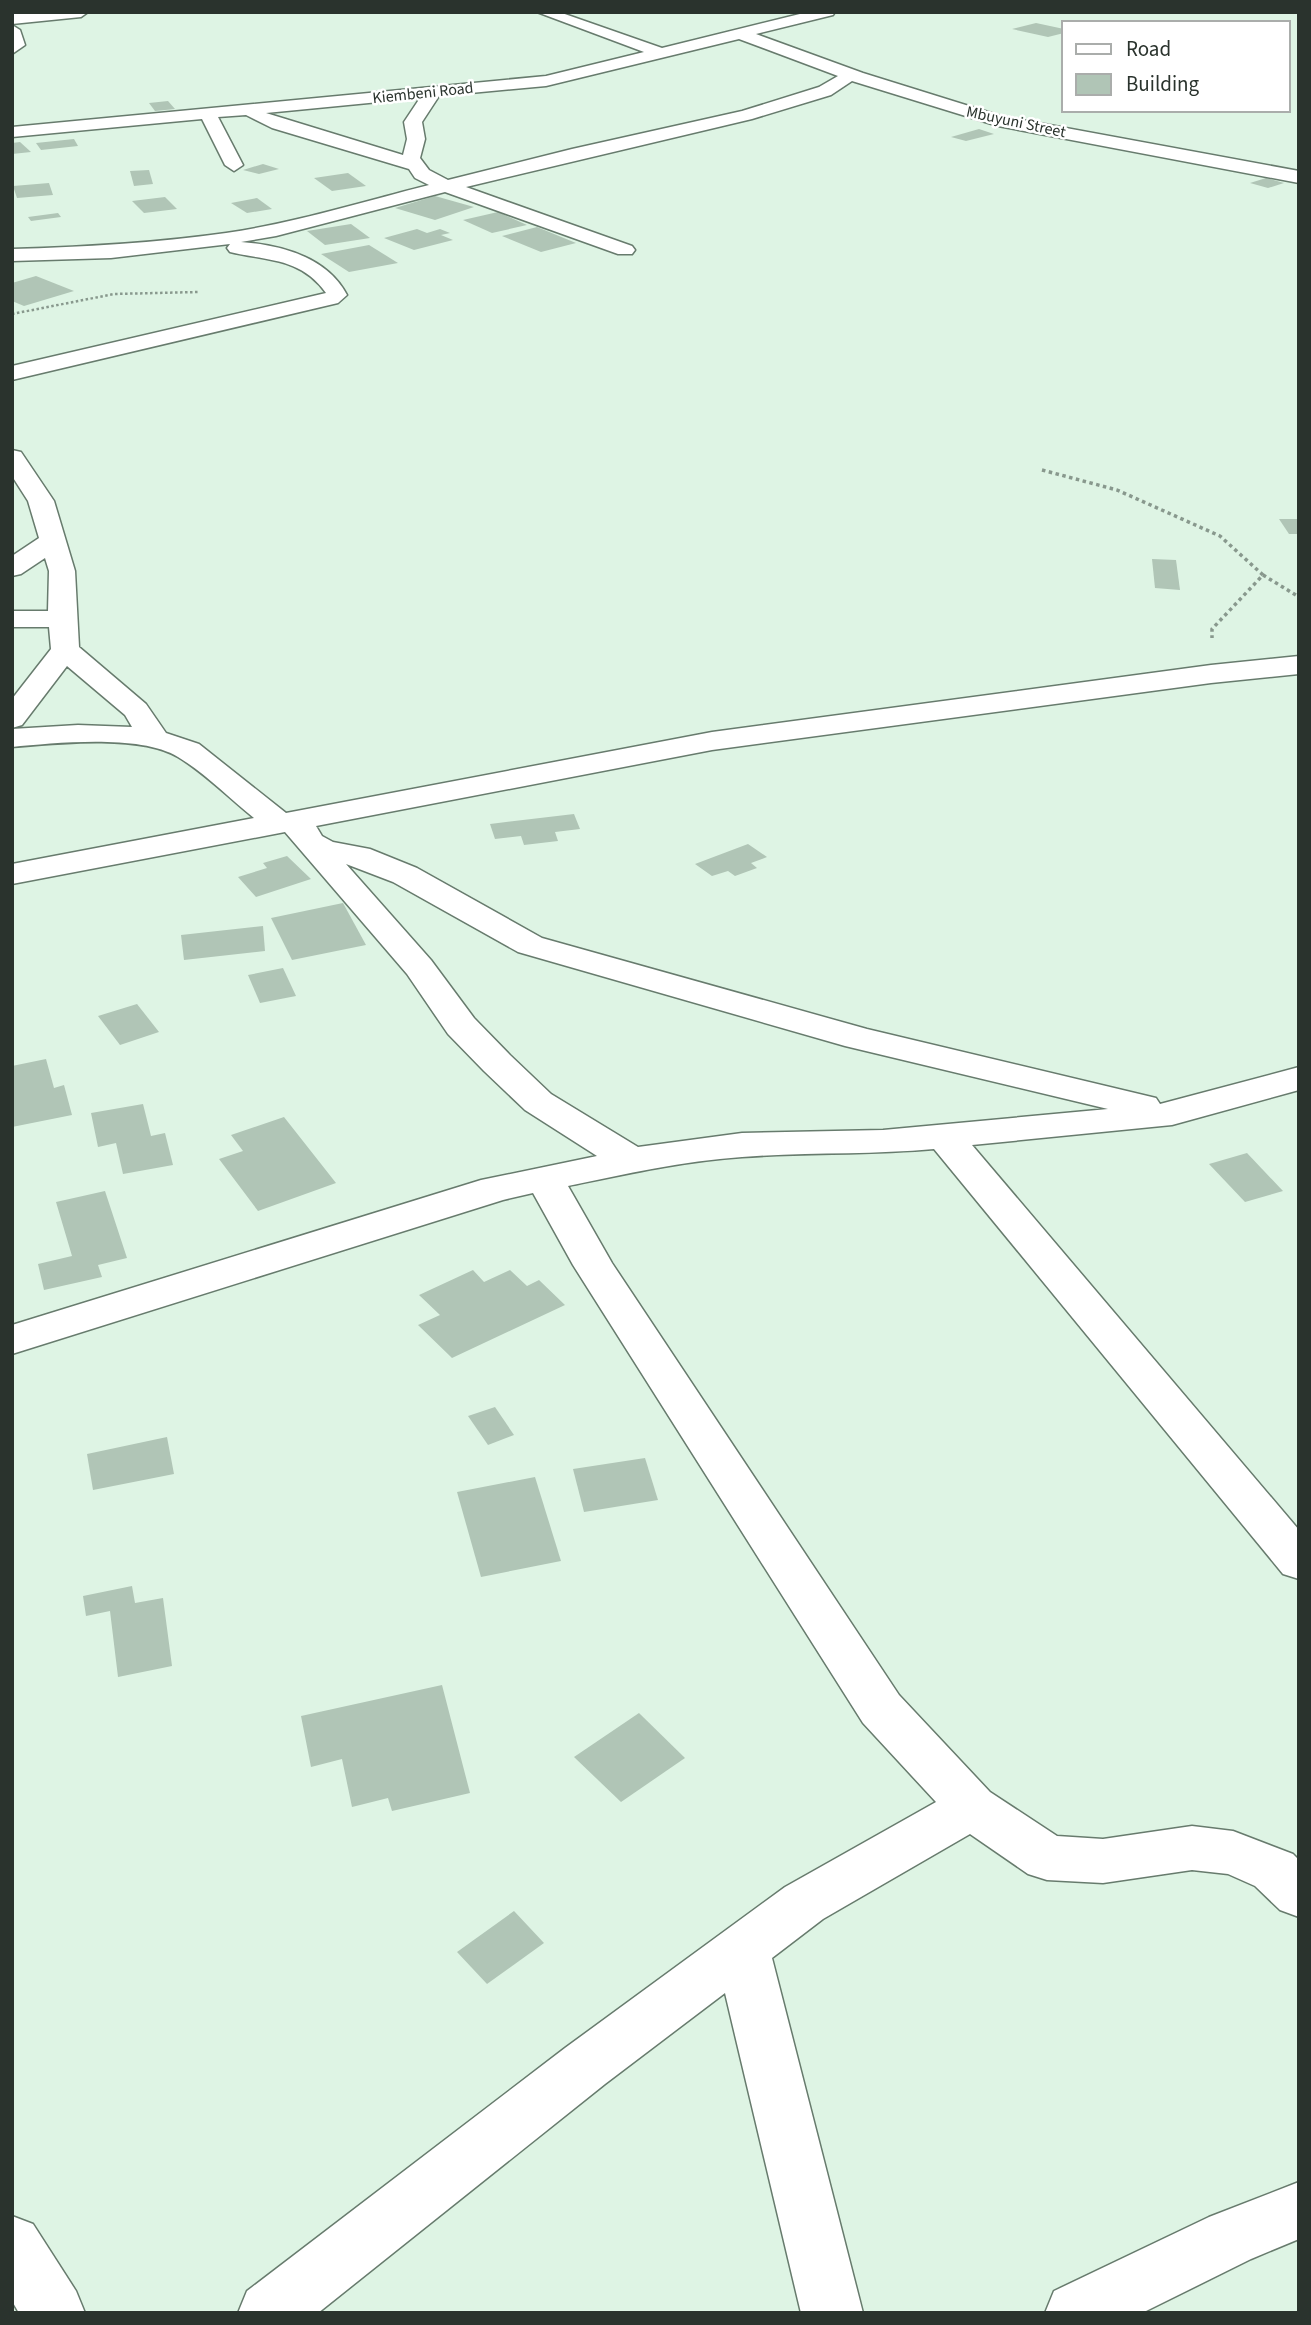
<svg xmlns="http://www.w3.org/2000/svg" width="1311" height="2325" font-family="'Source Sans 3',sans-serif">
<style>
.building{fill:#b0c5b6}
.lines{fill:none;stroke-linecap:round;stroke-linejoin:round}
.minor-casing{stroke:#677b6d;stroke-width:3}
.path-far1{stroke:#88988d;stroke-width:2.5;stroke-dasharray:2.5 2.5;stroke-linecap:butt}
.path{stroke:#88988d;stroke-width:3.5;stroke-dasharray:3.5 3.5;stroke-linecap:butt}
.minor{fill:#fff;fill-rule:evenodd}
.labels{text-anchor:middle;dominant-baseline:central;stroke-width:5;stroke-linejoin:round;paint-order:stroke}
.far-street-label{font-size:16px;fill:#2a332d;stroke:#fff}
</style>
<rect width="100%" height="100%" fill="#def4e4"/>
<g class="building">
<path d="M1036,23L1064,29V33L1048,37L1012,29Z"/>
<path d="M168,101L175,109L155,111L149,103Z"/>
<path d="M979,129L994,134L966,141L951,137Z"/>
<path d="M74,139L78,146L41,150L36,143Z"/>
<path d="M20,142L31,152L12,154V143Z"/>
<path d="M263,164L279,169L259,174L243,170Z"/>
<path d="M149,170L153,184L134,186L130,171Z"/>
<path d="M348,173L366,186L332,191L314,178Z"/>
<path d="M1266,178L1284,183L1268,188L1250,183Z"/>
<path d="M49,183L53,195L17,198L13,186Z"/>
<path d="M435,196L474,207L435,220L395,208Z"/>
<path d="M165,197L177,209L144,213L132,201Z"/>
<path d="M257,198L272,209L247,213L231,203Z"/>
<path d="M498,212L527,225L492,233L463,220Z"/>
<path d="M58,213L61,217L31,221L28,217Z"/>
<path d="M351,224L370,238L325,245L307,231Z"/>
<path d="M537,227L576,243L541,252L502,236Z"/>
<path d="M417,229L427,233L440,229L450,233L441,235L453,240L414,250L384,238Z"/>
<path d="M369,245L398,263L349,272L321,254Z"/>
<path d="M36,276L74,291L24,306L12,301V283Z"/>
<path d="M1279,519H1299V534H1289Z"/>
<path d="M1152,559L1176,560L1180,590L1155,588Z"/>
<path d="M574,814L580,829L555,832L558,841L524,845L521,836L495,839L490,824Z"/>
<path d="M748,844L767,857L751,863L757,868L735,876L728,871L712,876L695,864Z"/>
<path d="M287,856L311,879L256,897L238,877L267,868L263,863Z"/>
<path d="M343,903L366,945L292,960L271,918Z"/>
<path d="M263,926L265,951L184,960L181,935Z"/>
<path d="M283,968L296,996L260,1003L248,975Z"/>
<path d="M137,1004L159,1032L120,1045L98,1016Z"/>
<path d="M46,1059L54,1088L64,1085L72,1115L12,1127V1066Z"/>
<path d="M143,1104L151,1136L165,1133L173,1165L123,1174L116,1143L98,1147L91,1113Z"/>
<path d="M284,1117L336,1183L258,1211L219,1159L243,1151L231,1135Z"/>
<path d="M1247,1153L1283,1191L1245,1202L1209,1164Z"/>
<path d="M105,1191L127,1258L98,1265L102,1277L44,1290L38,1264L72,1256L56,1202Z"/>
<path d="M473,1270L484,1282L510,1270L527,1286L539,1280L565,1305L452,1358L418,1325L440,1315L419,1295Z"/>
<path d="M495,1407L514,1435L488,1445L468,1416Z"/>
<path d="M167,1437L174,1474L93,1490L87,1454Z"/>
<path d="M645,1458L658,1500L584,1512L573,1469Z"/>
<path d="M535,1477L561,1561L481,1577L457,1492Z"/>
<path d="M132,1586L135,1603L163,1598L172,1666L118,1677L110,1611L86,1616L83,1596Z"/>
<path d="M442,1685L470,1793L392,1811L388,1798L352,1807L342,1759L311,1767L301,1716Z"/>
<path d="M639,1713L685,1758L621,1802L574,1757Z"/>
<path d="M514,1911L544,1943L487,1984L457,1952Z"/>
</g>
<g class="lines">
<g class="minor-casing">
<g id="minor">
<path d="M33,12H88L81,17L12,24V14Z"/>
<path d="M537,12H559L662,48L808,12H835L833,15L756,34L863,73L1001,116L1299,171V183L998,126L852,81L831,95L752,119L466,187L632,246L635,250L632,254H618L445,192L276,236L241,242C281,245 327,257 347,295L338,303L12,380V366L326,293C301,257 266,261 230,252L227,248L230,244L111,258L12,261V249C84,247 155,243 226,233C294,223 362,202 429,185L415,178L409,169L272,128L246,115L218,117L243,165L234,171L225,165L202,119L12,137V127L546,76L644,52ZM739,39L838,76L819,87L742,111L572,149L448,180L429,170L420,158L425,139L422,122L439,96L546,86ZM420,98L404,122L407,139L403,155L266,113Z"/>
<path d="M12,25L20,30L25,45L12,54Z"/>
<path d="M12,450L21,452L54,501L75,571L79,647L146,704L166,733L199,744L286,813L712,732L1211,665L1299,656V674L1211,683L712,750L316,826L322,836L333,842L370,849L417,868L542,938L867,1029L1156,1098L1160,1104L1299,1067V1090L1172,1125L972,1145L1299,1530V1579L1283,1574L934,1149C870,1155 806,1152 742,1157C683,1161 626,1174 568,1186L612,1263L899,1695L990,1792L1057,1836L1103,1839L1192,1826L1233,1831L1293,1854L1299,1860V1917L1280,1910L1255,1886L1228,1874L1192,1870L1103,1883L1047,1880L1028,1874L970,1834L823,1919L772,1958L863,2313H801L725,1993L605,2084L318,2313H238L247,2291L565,2048L785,1887L936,1802L863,1723L573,1265L533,1193L503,1200L12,1354V1325L481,1180L597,1156L525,1110L484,1071L448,1034L407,974L285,832L12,884V864L254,818C230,799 205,773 178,757C140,734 56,743 12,747V729L78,725L132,727L125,715L67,666L22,725L12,728V699L51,649L49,627H12V611H48L49,571L45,558L21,574L12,576V556L39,538L28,501L12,476ZM346,864L393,882L518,952L845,1046L1108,1109L883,1130L742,1133L638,1147L551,1094L510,1055L474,1018L431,960Z"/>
<path d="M1299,2182V2239L1251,2259L1142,2313H1045L1054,2291L1209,2217Z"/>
<path d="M12,2216L33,2224L76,2291L85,2313H19L12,2301Z"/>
</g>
</g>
<path class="path-far1" d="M12,314L114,294L198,292"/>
<g class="path">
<path d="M1042,470L1117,490L1220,536L1263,575L1212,629V638"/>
<path d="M1263,575L1299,597"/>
</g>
<use href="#minor" class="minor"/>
</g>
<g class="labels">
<g class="far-street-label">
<text transform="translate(423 93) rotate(-6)">Kiembeni Road</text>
<text transform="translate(1016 122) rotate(12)">Mbuyuni Street</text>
</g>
</g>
<rect width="1311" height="2325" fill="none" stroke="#2a332d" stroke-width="28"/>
<rect x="1062" y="21" width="228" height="91" fill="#ffffff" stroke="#aaadab" stroke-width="2"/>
<rect x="1076" y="44" width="35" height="10" fill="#ffffff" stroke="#aaadab" stroke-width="2"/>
<text x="1126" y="56" font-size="21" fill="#2a332d">Road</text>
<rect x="1076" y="74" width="35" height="21" fill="#b0c5b6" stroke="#aaadab" stroke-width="2"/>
<text x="1126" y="91" font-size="21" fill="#2a332d">Building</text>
</svg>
